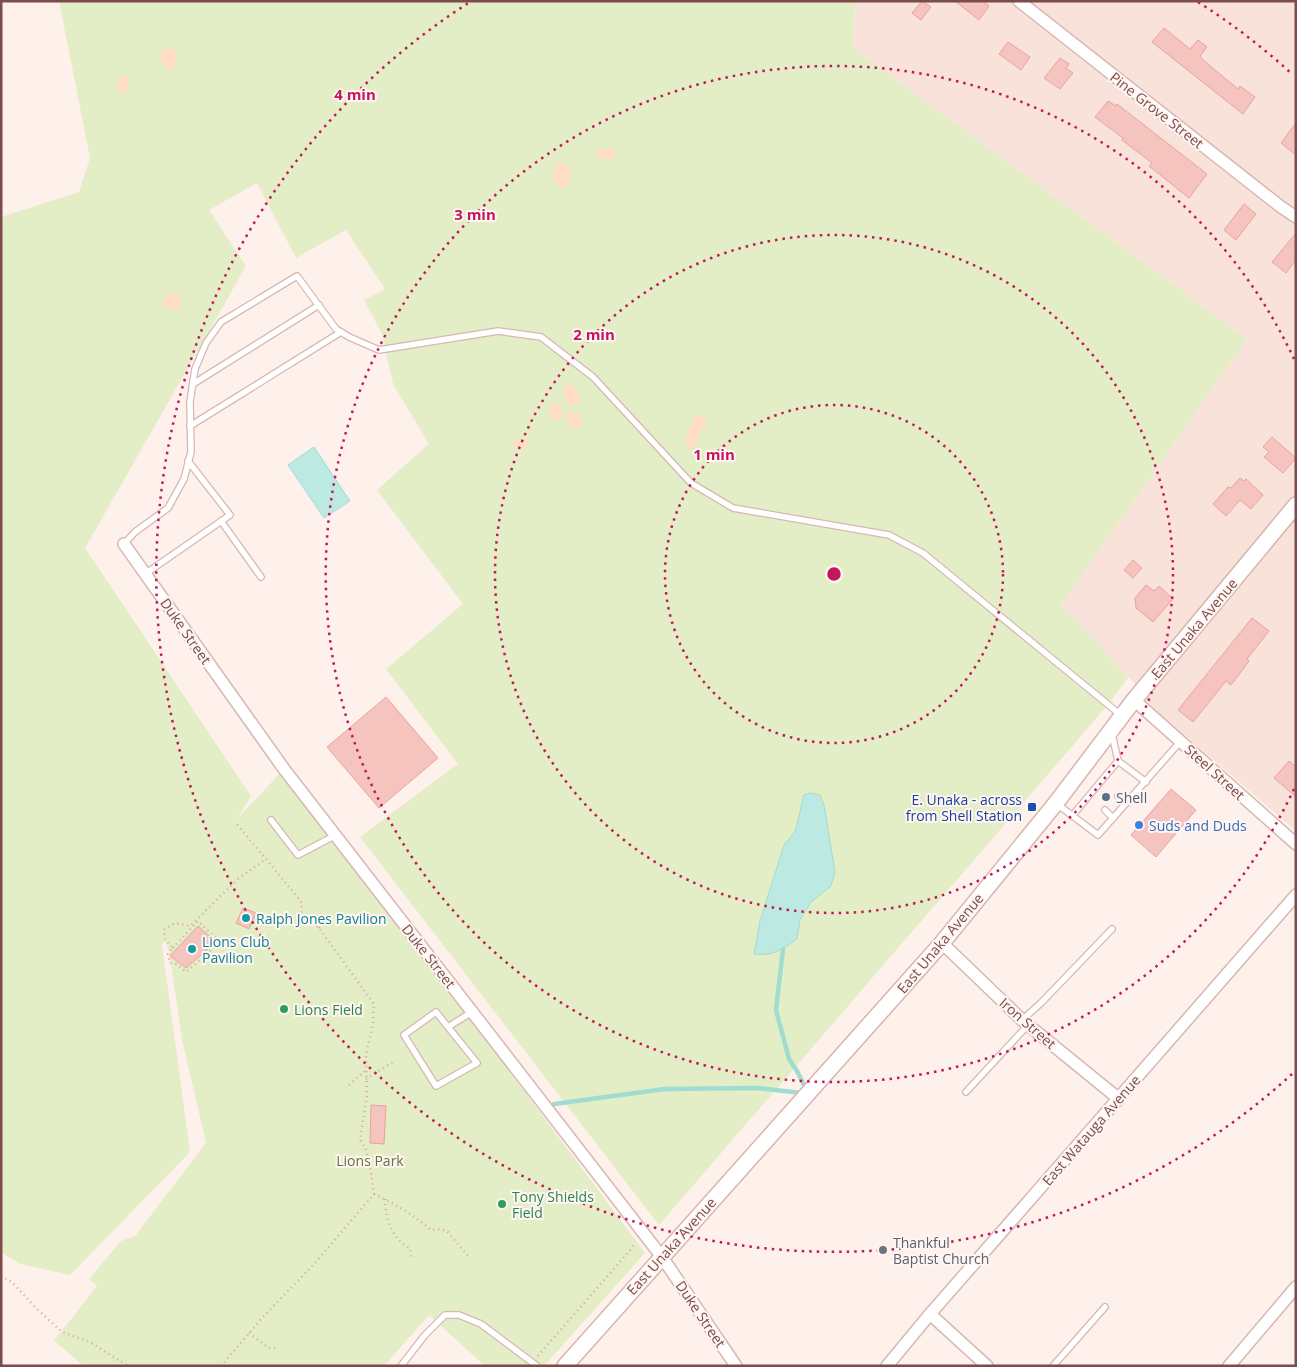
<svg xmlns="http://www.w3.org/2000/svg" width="1297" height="1367" font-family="'Open Sans',sans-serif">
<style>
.residential{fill:#f8e2da}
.green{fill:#e3edc6}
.sand{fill:#ffdec3}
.water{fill:#bceae2;stroke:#a1dcd2}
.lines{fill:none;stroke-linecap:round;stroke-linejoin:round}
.stream{stroke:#a1dcd2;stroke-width:4.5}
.building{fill:#f5c4bf;stroke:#e9a39f}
.lane-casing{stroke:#d6b8b3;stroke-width:8}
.street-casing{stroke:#d6b8b3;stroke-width:14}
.secondary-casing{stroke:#d9b5b0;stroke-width:18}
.path{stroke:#dba5a1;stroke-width:2.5;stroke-dasharray:1 4;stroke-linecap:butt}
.lane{stroke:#fff;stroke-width:5.5}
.street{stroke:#fff;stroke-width:11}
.secondary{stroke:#fff;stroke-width:15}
.ring{fill:none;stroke:#c2185b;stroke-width:2.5;stroke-dasharray:2.5 5}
.service-dot{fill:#5c6f8a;stroke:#fff5f2;stroke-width:2}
.transit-dot{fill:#1a4fb4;stroke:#fff5f2;stroke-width:2}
.shop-dot{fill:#3f7fe0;stroke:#fff5f2;stroke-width:2}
.culture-dot{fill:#0f9aa8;stroke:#fff5f2;stroke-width:2}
.leisure-dot{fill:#2e9e5b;stroke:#fff5f2;stroke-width:2}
.worship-dot{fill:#6b7280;stroke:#fff5f2;stroke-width:2}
.labels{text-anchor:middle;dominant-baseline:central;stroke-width:4;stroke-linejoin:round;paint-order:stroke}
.street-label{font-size:14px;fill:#7b4c4a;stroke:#fff5f2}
.service-label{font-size:14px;fill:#4e5e75;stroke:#fff5f2;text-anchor:start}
.transit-label{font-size:14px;fill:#164399;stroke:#fff5f2;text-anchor:end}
.shop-label{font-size:14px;fill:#366cbe;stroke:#fff5f2;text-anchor:start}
.culture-label{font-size:14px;fill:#0d838f;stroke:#fff5f2;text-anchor:start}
.leisure-label{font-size:14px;fill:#27864d;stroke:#fff5f2;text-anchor:start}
.park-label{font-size:14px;fill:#5f753b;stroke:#fff5f2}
.worship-label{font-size:14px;fill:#5b616d;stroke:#fff5f2;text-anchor:start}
.centre{fill:#c2185b;stroke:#fff5f2;stroke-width:2.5}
.ring-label{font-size:15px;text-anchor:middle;font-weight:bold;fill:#c2185b;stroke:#fff5f2;stroke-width:4;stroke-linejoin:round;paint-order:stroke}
</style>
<rect width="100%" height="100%" fill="#fef0ea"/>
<path class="residential" d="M855,1H1296V831L1151,706L1129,677L1061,605L1247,339L853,48Z"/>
<path class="green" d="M59,1H855L853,48L1247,339L1061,605L1129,677L1100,714L659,1225L360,837L458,764L386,669L463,604L377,490L429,444L393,384L382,334L364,300L385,289L346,230L296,258L257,183L209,210L246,266L85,548L251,796L237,819L284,769L645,1253L544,1366H485L429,1315L384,1366H84L54,1341L97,1286L89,1279L121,1241L135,1236L206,1143L182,1039L170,956L165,939L162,945L190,1152L70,1275L20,1264L1,1252V217L79,192L90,158Z"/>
<g class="sand">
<path d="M165,48L174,49C178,55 178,62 175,67L168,69L165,66H163C159,60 161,53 165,48Z"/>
<path d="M126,74L129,81L127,91L122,92L117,88L118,80Z"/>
<path d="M613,148L616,155C609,160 605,160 597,157L596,152L602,149Z"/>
<path d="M558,162C575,167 573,175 566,188H561C549,181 551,173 558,162Z"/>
<path d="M174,293L178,294L181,297L179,308L174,311L172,308L166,309L162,303L167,294L172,295Z"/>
<path d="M568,384L575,387L579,396L578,403L573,406L567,404L563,394L565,386Z"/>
<path d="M560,403C563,409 562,412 561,419L557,421L551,417L549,408L552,404Z"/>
<path d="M572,411L580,415L582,422L580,428L572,427L568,424L566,413Z"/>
<path d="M698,414L706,418V424L700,432L699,441L691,449L685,444C685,435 691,428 693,418Z"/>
<path d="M517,437L529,441V446L518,450L514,449L513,443Z"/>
</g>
<g class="water">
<path d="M314,447L350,501L324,518L288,465Z"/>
<path d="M810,793L820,795L824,805L835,872L831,886L811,902L800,920L797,939C781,950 774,956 754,954L760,921L784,845L795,832L804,795Z"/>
</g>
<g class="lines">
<g class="stream">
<path d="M783,949L776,1010L789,1059L797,1071L807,1091"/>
<path d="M554,1104L665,1089L757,1088L802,1093"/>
</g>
</g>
<g class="building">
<path d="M922,1L931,7L921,20L912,13Z"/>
<path d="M955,1H983L989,6L979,20Z"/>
<path d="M1164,28L1190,49L1198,40L1207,47L1200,56L1203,60L1238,89L1240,86L1255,97L1243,114L1152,42Z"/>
<path d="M1008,42L1030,57L1021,70L999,54Z"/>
<path d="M1060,58L1069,64L1066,68L1073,73L1060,89L1044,78Z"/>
<path d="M1108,101L1116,106L1117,104L1207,174L1189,198L1149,166L1152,163L1122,140L1123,138L1095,117Z"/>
<path d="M1296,123V155L1281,143Z"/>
<path d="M1244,204L1256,214L1236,240L1224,230Z"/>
<path d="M1296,233V260L1286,273L1272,262Z"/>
<path d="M1272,437L1296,458L1283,473L1264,457L1269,452L1263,447Z"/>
<path d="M1240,478L1244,481L1246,479L1263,495L1251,509L1240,500L1226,516L1213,504L1228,487L1231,488Z"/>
<path d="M1133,560L1142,568L1133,578L1124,570Z"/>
<path d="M1146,585L1154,591L1159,586L1173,599L1153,622L1136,608L1135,598Z"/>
<path d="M1252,618L1269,631L1247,659L1249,661L1231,685L1226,681L1193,722L1178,710Z"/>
<path d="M386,697L438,758L379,808L327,747Z"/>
<path d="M1289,761L1296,767V797L1274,778Z"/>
<path d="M1171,789L1196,810L1156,857L1131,835Z"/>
<path d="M243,908L256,913L249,929L236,923Z"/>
<path d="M198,926L216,942L186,968L170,956Z"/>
<path d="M371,1105L386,1106L384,1144L370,1143Z"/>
</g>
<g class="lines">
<g class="lane-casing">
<g id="lane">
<path d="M193,384L319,305"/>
<path d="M190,426L341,332"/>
<path d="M221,521L261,577"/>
<path d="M124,544L135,532L168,508L184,479L191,452L190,402L195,369L206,343L221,322L297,276L336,329L349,337L379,350L498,331L541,337L593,377L691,483L733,508L889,535L923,553L1122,716"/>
<path d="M145,574L230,515L188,461"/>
<path d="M1112,734L1118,761"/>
<path d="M1118,796L1126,803"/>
<path d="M1057,804L1098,835L1180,742"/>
<path d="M1105,810L1113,818"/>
<path d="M1072,816L1118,761L1146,782"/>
<path d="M271,820L298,855L336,835"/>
<path d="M1022,1020L1041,1003L1112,929"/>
<path d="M448,1027L477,1063L436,1086L404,1035L436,1012L448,1027L472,1012"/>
<path d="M966,1092L1028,1025"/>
<path d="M401,1366L425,1335L445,1315H459L481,1324L537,1366"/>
<path d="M1053,1366L1105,1307"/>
</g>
</g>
<g class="street-casing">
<g id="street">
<path d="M1019,1L1281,207L1296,217"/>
<path d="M124,544L284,769L662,1257L736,1366"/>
<path d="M1134,700L1296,844"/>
<path d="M942,943L1022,1020L1119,1099"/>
<path d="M930,1314L987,1366"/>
<path d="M887,1366L930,1314L1296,895"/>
<path d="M1229,1366L1296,1287"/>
</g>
</g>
<g class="secondary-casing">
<path id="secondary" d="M565,1366L942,943L1056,803L1134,700L1296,505"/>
</g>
<g class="path">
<path d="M319,928L321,913"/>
<path d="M173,948L198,921L220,942L186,972L176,964L170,963L168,954L173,948L165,939L164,930L175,923L190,926L239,878L266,859"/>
<path d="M366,1079L393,1062"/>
<path d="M349,1085L366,1070"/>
<path d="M374,1194C394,1203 414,1215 431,1230L438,1229L447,1231L468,1256"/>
<path d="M385,1199C385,1212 389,1228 397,1238C400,1242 406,1246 410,1249L411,1257"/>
<path d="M1,1276L12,1282L36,1308L62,1332L90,1342L128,1366"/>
<path d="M249,1333L269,1348H276"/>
<path d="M538,1356L631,1249L635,1242"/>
<path d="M221,1366L263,1317L315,1263L374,1194L371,1172L366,1150L360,1139L367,1096L366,1055L373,1023L374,1004L319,928L313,923L306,921L304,917H301L302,904L300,900L235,822"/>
</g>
<use href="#lane" class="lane"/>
<use href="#street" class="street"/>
<use href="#secondary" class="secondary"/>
</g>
<g class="ring">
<circle cx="834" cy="574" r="169"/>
<circle cx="834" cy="574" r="339"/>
<path d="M1294 789A508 508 0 1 1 1294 359"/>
<path d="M1292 1074A678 678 0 1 1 470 2M1198 2A678 678 0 0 1 1292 74"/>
</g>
<circle class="service-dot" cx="1106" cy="797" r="5"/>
<rect class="transit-dot" x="1027" y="802" width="10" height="10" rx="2.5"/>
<circle class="shop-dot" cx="1139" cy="825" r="5"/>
<g class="culture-dot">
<circle cx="246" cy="918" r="5"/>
<circle cx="192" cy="949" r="5"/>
</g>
<g class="leisure-dot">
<circle cx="284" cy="1009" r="5"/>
<circle cx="502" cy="1204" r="5"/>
</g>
<circle class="worship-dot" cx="883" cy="1250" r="5"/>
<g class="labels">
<g class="street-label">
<text transform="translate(1157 110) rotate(38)">Pine Grove Street</text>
<text transform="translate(1194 628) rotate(-50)">East Unaka Avenue</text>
<text transform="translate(186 631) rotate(55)">Duke Street</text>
<text transform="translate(1215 772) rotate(42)">Steel Street</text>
<text transform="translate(940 943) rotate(-50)">East Unaka Avenue</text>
<text transform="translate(429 956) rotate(52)">Duke Street</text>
<text transform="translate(1028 1023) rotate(41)">Iron Street</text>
<text transform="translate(1091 1130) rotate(-49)">East Watauga Avenue</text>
<text transform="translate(671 1246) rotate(-48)">East Unaka Avenue</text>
<text transform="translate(701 1314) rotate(56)">Duke Street</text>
</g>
<g class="service-label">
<text x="1116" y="797">Shell</text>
</g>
<g class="transit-label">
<text x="1022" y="799">E. Unaka - across<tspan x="1022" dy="16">from Shell Station</tspan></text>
</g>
<g class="shop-label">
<text x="1149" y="825">Suds and Duds</text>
</g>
<g class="culture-label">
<text x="256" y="918">Ralph Jones Pavilion</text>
<text x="202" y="941">Lions Club<tspan x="202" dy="16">Pavilion</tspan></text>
</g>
<g class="leisure-label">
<text x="294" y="1009">Lions Field</text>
<text x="512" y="1196">Tony Shields<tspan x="512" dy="16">Field</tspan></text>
</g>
<g class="park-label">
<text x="370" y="1160">Lions Park</text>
</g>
<g class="worship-label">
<text x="893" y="1242">Thankful<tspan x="893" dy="16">Baptist Church</tspan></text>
</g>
</g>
<circle cx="834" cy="574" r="8" class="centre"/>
<g class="ring-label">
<text x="355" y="100">4 min</text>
<text x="475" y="220">3 min</text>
<text x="594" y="340">2 min</text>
<text x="714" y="460">1 min</text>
</g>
<rect width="1297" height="1367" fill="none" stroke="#7b4c4a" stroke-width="5"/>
</svg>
